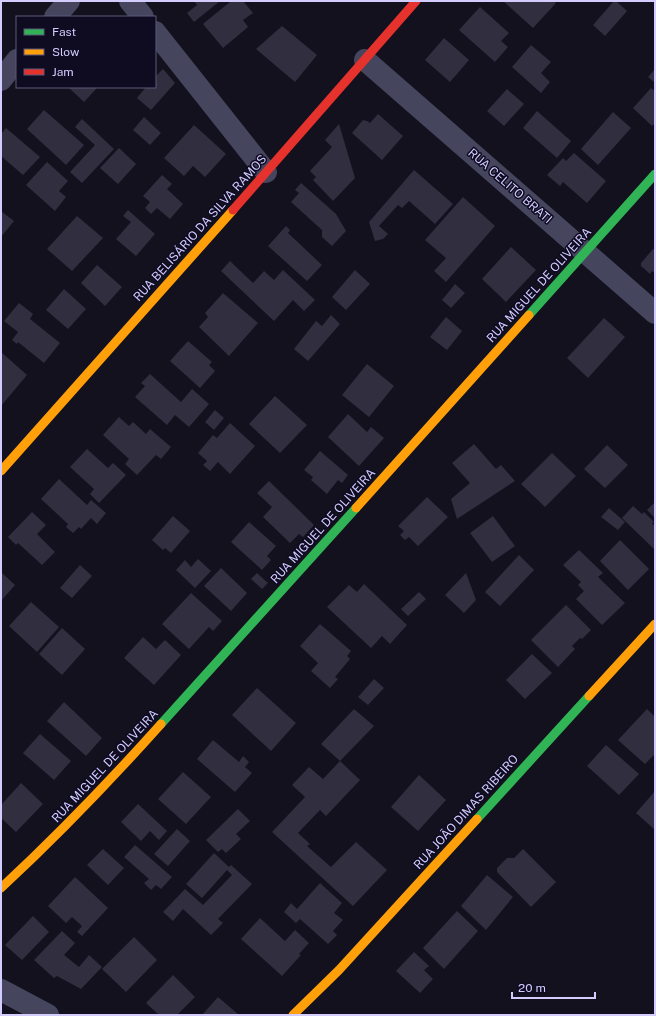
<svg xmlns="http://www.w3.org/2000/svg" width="656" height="1016" font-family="'Public Sans',sans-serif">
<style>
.building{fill:#302e3f}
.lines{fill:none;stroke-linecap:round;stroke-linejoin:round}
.street{stroke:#45455e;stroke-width:22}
.fast{stroke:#30b455;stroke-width:9}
.slow{stroke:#ff9f0a;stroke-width:9}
.jam{stroke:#e5322d;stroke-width:9}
.labels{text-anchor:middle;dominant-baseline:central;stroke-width:3;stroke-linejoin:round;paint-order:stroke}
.street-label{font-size:12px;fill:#d2ccff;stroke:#0f0c22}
</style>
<rect width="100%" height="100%" fill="#12111d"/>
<g class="building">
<path d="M194,1H220L194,22L187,13L197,5Z"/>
<path d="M231,1H243L253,13L243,20L248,27L223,48L203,24Z"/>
<path d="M503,1H553L556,3L533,28Z"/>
<path d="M614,1H616L627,11L605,36L593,25Z"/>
<path d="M480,7L509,33L501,41L508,47L495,62L459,30Z"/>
<path d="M282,26L317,55L295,82L256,49Z"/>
<path d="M444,38L469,60L450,82L425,60Z"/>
<path d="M531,45L551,62L541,73L550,82L541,93L512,67Z"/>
<path d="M163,69L175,83L151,110L137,98L146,87H155V77Z"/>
<path d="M655,69V83L648,77Z"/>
<path d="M68,87H98L84,102Z"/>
<path d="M651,88L655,91V123L652,126L633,108Z"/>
<path d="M507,89L524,104L504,126L487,111Z"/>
<path d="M44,110L84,145L66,165L27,129Z"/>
<path d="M537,111L571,141L557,158L523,128Z"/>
<path d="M613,112L631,128L598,165L581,149Z"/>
<path d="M378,114L403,136L382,160L352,133L363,120L367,121L370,123Z"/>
<path d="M144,117L161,133L150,145L133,130Z"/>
<path d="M82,119L114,149L82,183L70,172L95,145L75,127Z"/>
<path d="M339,124L355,178L333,201L313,180L316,177L310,171L332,147L325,140Z"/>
<path d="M194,125L226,154L205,177L193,166L184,176L164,158Z"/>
<path d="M6,128L40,157L23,175L1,156V134Z"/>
<path d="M119,148L136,164L118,184L100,168Z"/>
<path d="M574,153L606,181L587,203L563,182L560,186L547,175L563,158L566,161Z"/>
<path d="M47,162L68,181L59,191L66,197L55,211L26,185Z"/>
<path d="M414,170L453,204L435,224L409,201L402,208L398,205L379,226L388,234L383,239L375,241L369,222Z"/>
<path d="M162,175L172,184L167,189L183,204L170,219L157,208L151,214L145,208L150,202L143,196Z"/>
<path d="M301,183L336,214L346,231L332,246L322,237V230L291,202L299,193L295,190Z"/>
<path d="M463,197L495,226L446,282L434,271L446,258L425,240Z"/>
<path d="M128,210L155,234L136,256L116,239L131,222L123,216Z"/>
<path d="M1,211L14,221L1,237Z"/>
<path d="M77,216L103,238L72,271L47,249Z"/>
<path d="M286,226L290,230L288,233L322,265L307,281L268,246Z"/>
<path d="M511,247L536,270L506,302L482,279Z"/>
<path d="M653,249H655V273L652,271L650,274L641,266V263Z"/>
<path d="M230,261L253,283L264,271L274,280L283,270L315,300L304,311L293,300L274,321L221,271Z"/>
<path d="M97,265L122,287L105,306L81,283Z"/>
<path d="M355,270L370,284L346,310L332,297Z"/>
<path d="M455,284L465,293L451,308L442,300Z"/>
<path d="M64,289L86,309L68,329L46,310Z"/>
<path d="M223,293L258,323L229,356L199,327L208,317L205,313Z"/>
<path d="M19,303L33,314L30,319L60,343L44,363L18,342L17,344L12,340L18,332L4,321Z"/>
<path d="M331,315L340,324L308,361L294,349L316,321L322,326Z"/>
<path d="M446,317L462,331L447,350L430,337Z"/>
<path d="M604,318L625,337L588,378L567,358Z"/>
<path d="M188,341L212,362L209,365L215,371L200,388L170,361Z"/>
<path d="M1,352L27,375L1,406Z"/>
<path d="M367,364L394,386L369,417L342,395Z"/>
<path d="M150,374L181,402L192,389L209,404L189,427L175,415L167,425L135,397L145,386L141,383Z"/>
<path d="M275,396L307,425L280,453L249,424Z"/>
<path d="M215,410L224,418L214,430L205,422Z"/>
<path d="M348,414L367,432L371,427L384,438L359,466L328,437Z"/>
<path d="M119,417L129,426L133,422L146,434L150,429L171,447L161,459L156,455L137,475L125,464L129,459L103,435Z"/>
<path d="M230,423L255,446L230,474L218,462L210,471L203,465L207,461L198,453L213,435L217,438Z"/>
<path d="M474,444L496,469L501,465L515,481L457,519L451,499L470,483L452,463Z"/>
<path d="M607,445L628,465L605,488L584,469Z"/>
<path d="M87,449L108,468L113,463L126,475L99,503L90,494L94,489L70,467Z"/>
<path d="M320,451L348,475L342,483L338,480L327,494L311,480L313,477L304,470Z"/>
<path d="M552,453L576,476L545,507L521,484Z"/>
<path d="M59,479L87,505L91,500L106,513L97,524L91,518L81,529L79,527L73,533L66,527L68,524L41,499Z"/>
<path d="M269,481L314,525L303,537L299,534L290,543L263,517L272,507L257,493Z"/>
<path d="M427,497L448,517L418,546L409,537L405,540L400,535L404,531L398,526Z"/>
<path d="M655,502V518L647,510Z"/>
<path d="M633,506L642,514L644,512L654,522L652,523L655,527V550L622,518Z"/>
<path d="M609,508L625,522L618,530L601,517Z"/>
<path d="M32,512L46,525L37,534L55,552L42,565L18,543L16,545L8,537Z"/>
<path d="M173,516L190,531L171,553L165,548L163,550L152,540Z"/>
<path d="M493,516L515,546L492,562L470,533Z"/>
<path d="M249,522L276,546L267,556L271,560L262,570L231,542Z"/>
<path d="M620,540L649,569L628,590L600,561Z"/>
<path d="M579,550L603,573L598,577L625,603L602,625L576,599L584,591L578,585L581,582L563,565Z"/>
<path d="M519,555L534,570L500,606L485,592Z"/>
<path d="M198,559L211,571L195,588L176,570L185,560L191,567Z"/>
<path d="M80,565L92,576L72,598L60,588Z"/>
<path d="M221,568L247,593L231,611L204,586Z"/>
<path d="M1,572L15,585L1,601Z"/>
<path d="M257,573L268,583L262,589L251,579Z"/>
<path d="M466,573L476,600L464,613L445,595Z"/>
<path d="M364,584L407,625L390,644L382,636L371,648L327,607L349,585L357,592Z"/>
<path d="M419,592L426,599L408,616L401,609Z"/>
<path d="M191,593L222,621L213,631L209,627L189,649L162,624Z"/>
<path d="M31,602L59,627L37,652L9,626Z"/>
<path d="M566,605L591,630L582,639L580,638L572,646L575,649L558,667L531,640Z"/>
<path d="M320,624L351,651L347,656L350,659L335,677L338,679L330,688L311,671L318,663L300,646Z"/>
<path d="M62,628L85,649L62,675L39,654Z"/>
<path d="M143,637L156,649L165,640L181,655L154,685L124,658Z"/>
<path d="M532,654L552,673L525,699L506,680Z"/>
<path d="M374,679L384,688L368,705L358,697Z"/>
<path d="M257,688L296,723L271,751L232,715Z"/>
<path d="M64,702L102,738L86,756L47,721Z"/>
<path d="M354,709L374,726L340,761L321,744Z"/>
<path d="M647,709L655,717V754L645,764L618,740Z"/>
<path d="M40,734L71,761L54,780L23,753Z"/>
<path d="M213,740L239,762L243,756L249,762L245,767L252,773L235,792L197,759Z"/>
<path d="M606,745L639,774L619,795L587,766Z"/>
<path d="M340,761L360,780L326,816L320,810L298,833L310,844L307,846L331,867L356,842L387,870L353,906L272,832L305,797L292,785L309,767L323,779Z"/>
<path d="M183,772L211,797L186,824L158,799Z"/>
<path d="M419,775L446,800L418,831L391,807Z"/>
<path d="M21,783L43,804L16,832L1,818V805Z"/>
<path d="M655,791V830L636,813Z"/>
<path d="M138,804L167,831L159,840L150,831L141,841L121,822Z"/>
<path d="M238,809L250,821L236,834L241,839L226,853L222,849L218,852L206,840Z"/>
<path d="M177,829L190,841L168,866L154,854Z"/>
<path d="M135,845L172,877L161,889L156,885L151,890L144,883L149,879L124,857Z"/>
<path d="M103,849L124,868L108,885L87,865Z"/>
<path d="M523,849L556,882L531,907L497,872V868L507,858H514Z"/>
<path d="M214,853L229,867L231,865L252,884L218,919L223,923L211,935L183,909L173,921L163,912L185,889L203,905L232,875L227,870L202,898L186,884Z"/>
<path d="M487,875L513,897L486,930L461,906Z"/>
<path d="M75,877L108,908L82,936L77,932L82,926L72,917L66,923L48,906Z"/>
<path d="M320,883L342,903L334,913L343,920L333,931L337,935L328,944L300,919L296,923L284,912L291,903L297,909Z"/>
<path d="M457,911L478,931L444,969L423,948Z"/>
<path d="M33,916L49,932L22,960L5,945Z"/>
<path d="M260,918L285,941L295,930L309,943L299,954L301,955L282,976L241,939Z"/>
<path d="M62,931L75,943L64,955L79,967L89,955L102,967L81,989L57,976L54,978L34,960Z"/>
<path d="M134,937L157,960L126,992L102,969Z"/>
<path d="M414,952L429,966L424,970L433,979L420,993L396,971Z"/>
<path d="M173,975L195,997L177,1015H159L146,1003Z"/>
<path d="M218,997L239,1015H202Z"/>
</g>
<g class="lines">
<g class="street">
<path d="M130,1L143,17"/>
<path d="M55,17L69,1"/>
<path d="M155,32L266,172"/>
<path d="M365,60L655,313"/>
<path d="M1,80L17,60"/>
<path d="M1,990L48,1015"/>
</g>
<g class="fast">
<path d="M529,315L655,174"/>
<path d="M161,724L356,508"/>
<path d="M477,819L589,696"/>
</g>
<g class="slow">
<path d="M1,471L233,210"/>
<path d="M356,508L529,315"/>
<path d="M589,696L655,624"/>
<path d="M1,888C57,836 110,781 161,724"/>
<path d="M293,1015L339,970L477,819"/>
</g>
<path class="jam" d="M233,210L416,1"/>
</g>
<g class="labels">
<g class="street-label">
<text transform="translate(510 186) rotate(41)">RUA CELITO BRATI</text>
<text transform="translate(200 228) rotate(-48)">RUA BELISÁRIO DA SILVA RAMOS</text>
<text transform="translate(539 285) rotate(-48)">RUA MIGUEL DE OLIVEIRA</text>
<text transform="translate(323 526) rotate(-48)">RUA MIGUEL DE OLIVEIRA</text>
<text transform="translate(105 766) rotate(-47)">RUA MIGUEL DE OLIVEIRA</text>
<text transform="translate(466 812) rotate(-48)">RUA JOÃO DIMAS RIBEIRO</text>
</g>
</g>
<rect width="656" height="1016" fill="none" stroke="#d2ccff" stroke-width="4"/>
<rect x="16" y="16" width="140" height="72" fill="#0f0c22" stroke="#5d597a"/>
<rect x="24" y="29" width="20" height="6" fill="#30b455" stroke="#5d597a"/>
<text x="52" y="36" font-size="12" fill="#d2ccff">Fast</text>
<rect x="24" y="49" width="20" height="6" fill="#ff9f0a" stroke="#5d597a"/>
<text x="52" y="56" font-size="12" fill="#d2ccff">Slow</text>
<rect x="24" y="69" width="20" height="6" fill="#e5322d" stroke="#5d597a"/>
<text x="52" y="76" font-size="12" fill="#d2ccff">Jam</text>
<path d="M512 992v6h83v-6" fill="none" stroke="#d2ccff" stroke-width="2"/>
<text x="518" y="992" font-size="12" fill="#d2ccff" stroke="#0f0c22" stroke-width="3" paint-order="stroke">20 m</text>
</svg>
